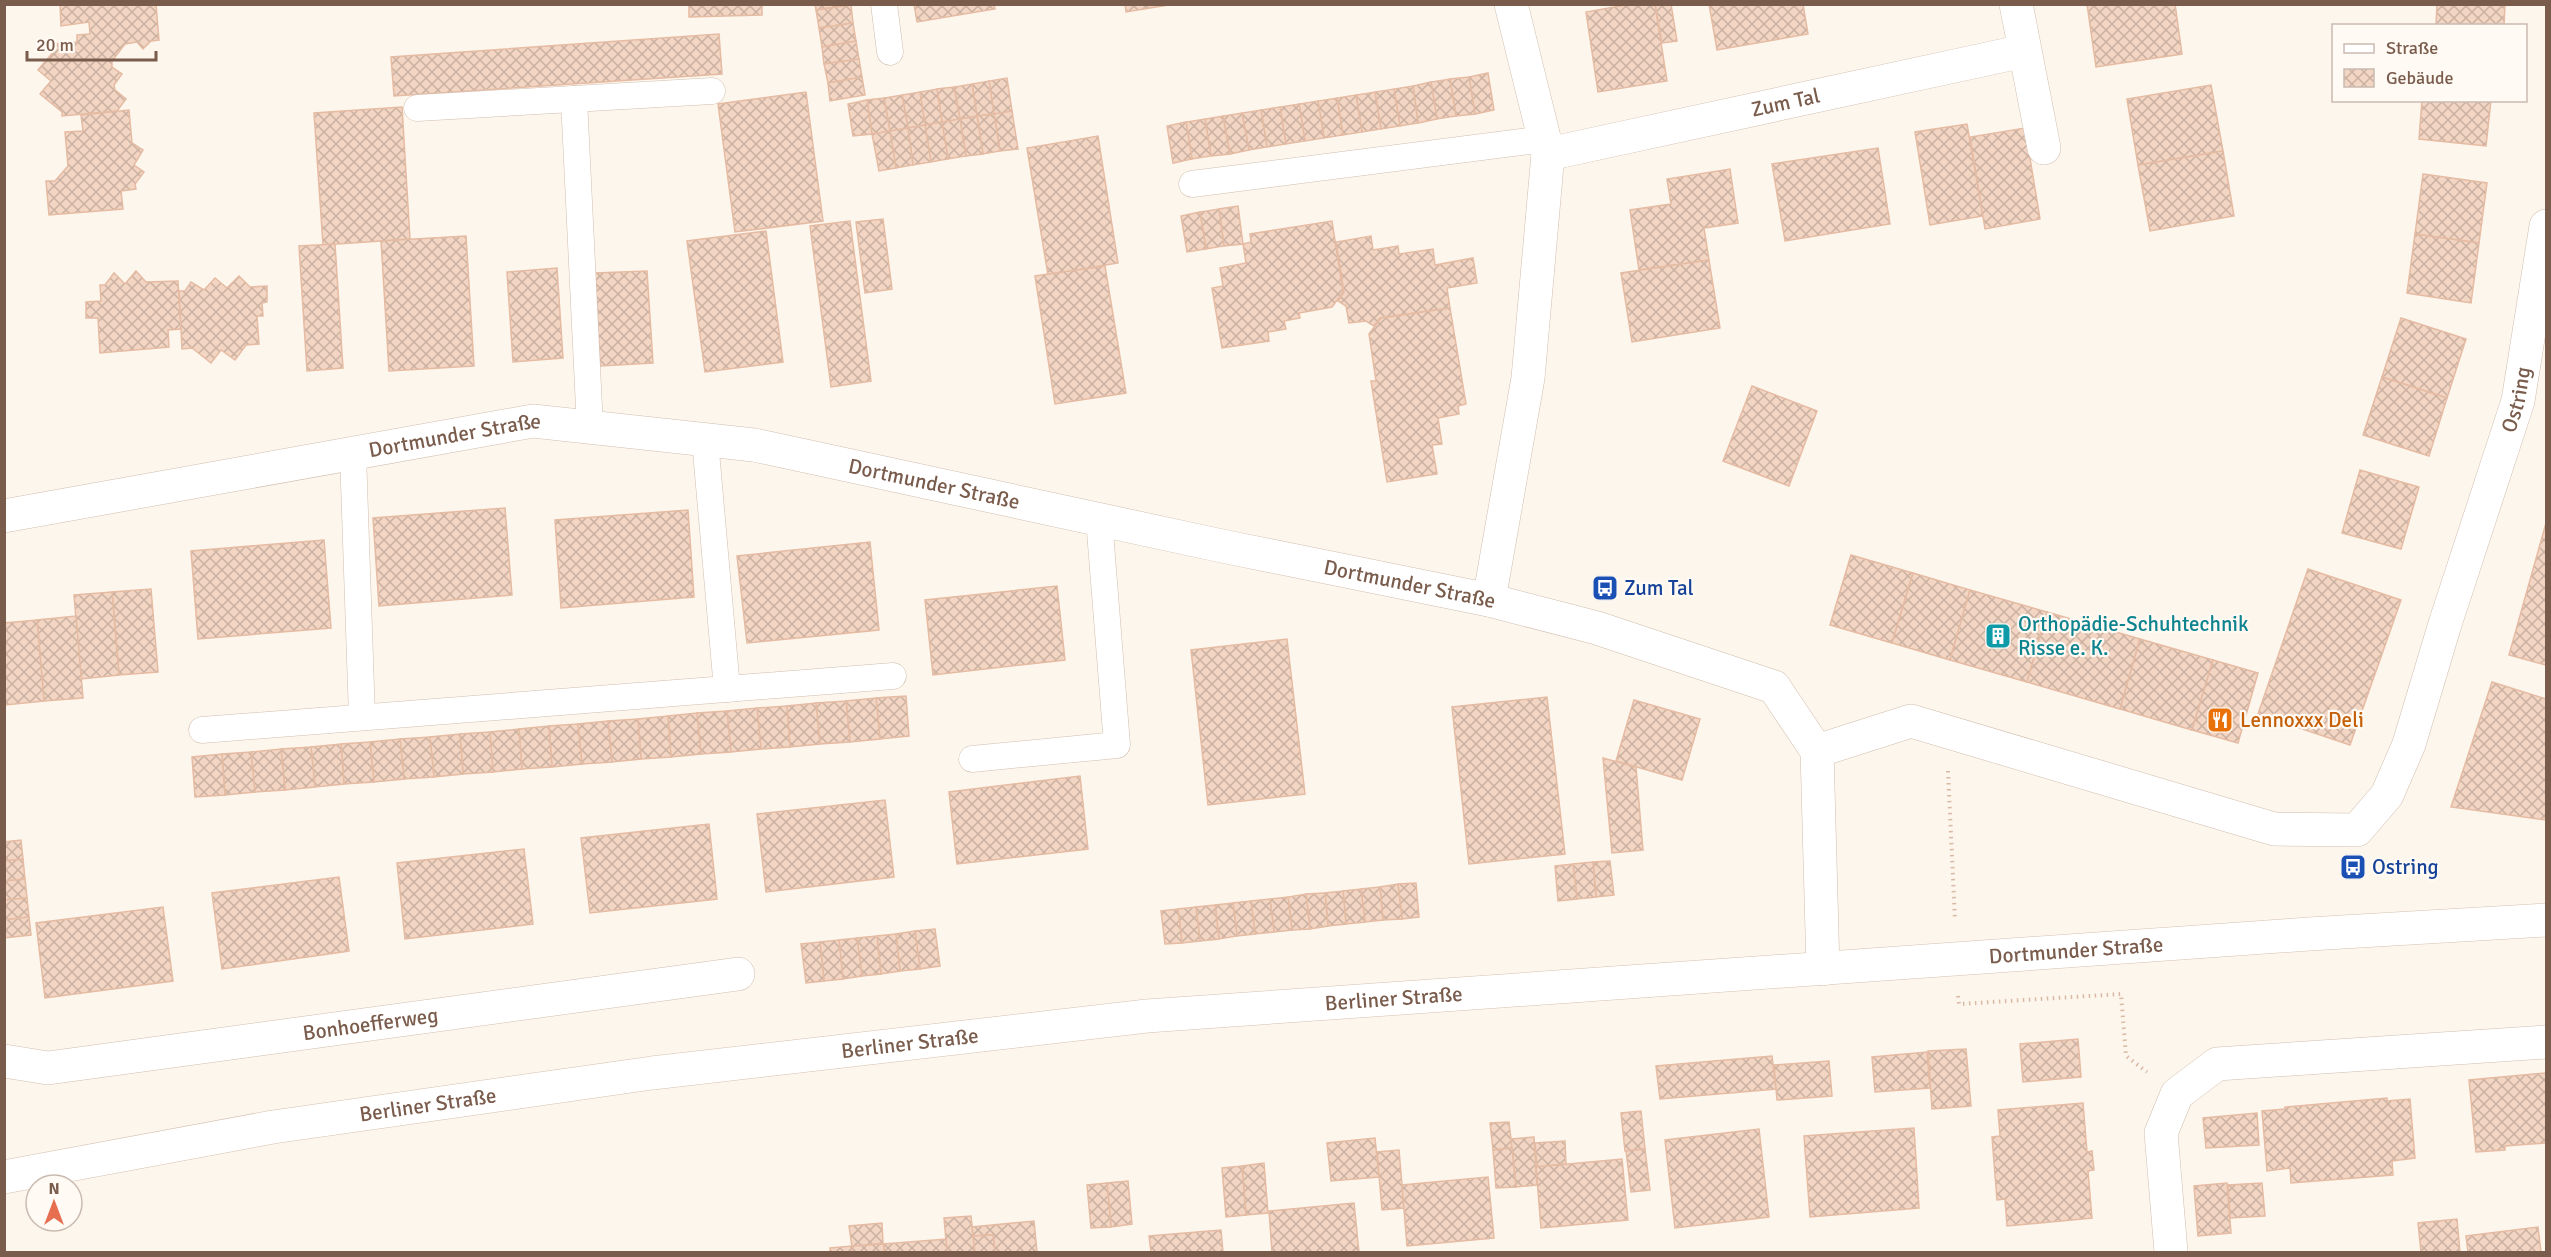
<svg xmlns="http://www.w3.org/2000/svg" width="2551" height="1257" font-family="Signika,sans-serif">
<style>
.building{fill:url(#building-cross-hatch);stroke:#e6bba3;stroke-width:1.5}
.lines{fill:none;stroke-linecap:round;stroke-linejoin:round}
.lane-casing{stroke:#d1beb0;stroke-width:27}
.street-casing{stroke:#d1beb0;stroke-width:34}
.secondary-casing{stroke:#d6c0b0;stroke-width:34}
.path{stroke:#d9b8a5;stroke-width:4;stroke-dasharray:1.5 4.5;stroke-linecap:butt}
.lane{stroke:#fff;stroke-width:26}
.street{stroke:#fff;stroke-width:33}
.secondary{stroke:#fff;stroke-width:33}
.labels{text-anchor:middle;dominant-baseline:central;stroke-width:4.5;stroke-linejoin:round;paint-order:stroke}
.street-label{font-size:21px;fill:#7a5c4d;stroke:#fffaf3}
.transit-label{font-size:21px;fill:#164399;stroke:#fffaf3;text-anchor:start}
.culture-label{font-size:21px;fill:#0d838f;stroke:#fffaf3;text-anchor:start}
.food-label{font-size:21px;fill:#c56008;stroke:#fffaf3;text-anchor:start}
</style>
<defs>
<pattern id="building-cross-hatch" width="8" height="8" patternUnits="userSpaceOnUse" patternTransform="scale(1.5)"><rect width="8" height="8" fill="#f3d5c3"/><path d="M0 0l8 8M0 8l8-8" fill="none" stroke="#cab0a1"/></pattern>
</defs>
<rect width="100%" height="100%" fill="#fdf6ec"/>
<g class="building">
<path d="M60,4H156L159,40L151,41L143,49L137,42L125,44L112,61V67L122,74L114,85L115,90L126,99L117,111L62,116V112L40,94L51,81L38,70L55,50L54,44L77,42V35L90,34L89,22L61,26Z"/>
<path d="M689,4H762V15L689,17Z"/>
<path d="M815,4H851V5L816,10Z"/>
<path d="M914,4H994L995,9L917,22Z"/>
<path d="M1125,4H1168V5L1126,12Z"/>
<path d="M1631,4H1655L1667,81L1598,92L1586,12Z"/>
<path d="M1655,4H1671L1677,41L1662,43Z"/>
<path d="M1709,4H1803L1808,34L1717,50Z"/>
<path d="M2087,4H2175L2182,54L2096,67Z"/>
<path d="M2437,4H2505L2504,26H2436Z"/>
<path d="M851,5L853,23L819,28L816,10Z"/>
<path d="M853,23L856,41L822,47L819,28Z"/>
<path d="M719,34L722,74L394,96L391,57Z"/>
<path d="M856,41L859,59L824,64L822,47Z"/>
<path d="M859,59L862,77L828,83L824,64Z"/>
<path d="M1488,73L1494,110L1475,114L1469,77Z"/>
<path d="M862,77L865,95L830,101L828,83Z"/>
<path d="M1469,77L1475,114L1456,116L1450,79Z"/>
<path d="M1007,78L1012,111L994,114L989,81Z"/>
<path d="M1450,79L1456,116L1437,119L1431,82Z"/>
<path d="M989,81L994,114L977,116L972,84Z"/>
<path d="M1431,82L1437,119L1418,123L1413,86Z"/>
<path d="M972,84L977,116L960,119L954,87Z"/>
<path d="M2211,85L2223,151L2138,165L2127,99Z"/>
<path d="M1413,86L1418,123L1400,126L1394,89Z"/>
<path d="M954,87L960,119L942,122L937,89Z"/>
<path d="M937,89L942,122L925,125L920,92Z"/>
<path d="M1394,89L1400,126L1381,129L1375,92Z"/>
<path d="M806,92L823,221L735,232L718,104Z"/>
<path d="M920,92L925,125L908,128L902,95Z"/>
<path d="M1375,92L1381,129L1362,132L1356,95Z"/>
<path d="M902,95L908,128L890,131L884,98Z"/>
<path d="M1356,95L1362,132L1343,135L1337,98Z"/>
<path d="M884,98L890,131L872,134L867,100Z"/>
<path d="M1337,98L1343,135L1324,138L1318,101Z"/>
<path d="M867,100L872,134L853,136L848,104Z"/>
<path d="M2422,100H2491L2486,146L2419,139Z"/>
<path d="M1318,101L1324,138L1305,141L1299,104Z"/>
<path d="M1299,104L1305,141L1286,144L1280,107Z"/>
<path d="M402,107L410,239L323,245L314,113Z"/>
<path d="M1280,107L1286,144L1267,147L1261,110Z"/>
<path d="M129,110L132,143L143,150L134,165L144,172L135,184L136,189L121,191L123,209L49,215L46,181H55L68,166L65,132L83,131L81,115Z"/>
<path d="M1261,110L1267,147L1249,150L1242,113Z"/>
<path d="M1012,111L1018,149L1000,151L994,114Z"/>
<path d="M1242,113L1249,150L1230,154L1223,116Z"/>
<path d="M994,114L1000,151L983,154L977,116Z"/>
<path d="M977,116L983,154L966,156L960,119Z"/>
<path d="M1223,116L1230,154L1211,156L1205,119Z"/>
<path d="M960,119L966,156L948,159L942,122Z"/>
<path d="M1205,119L1211,156L1192,159L1186,122Z"/>
<path d="M942,122L948,159L931,162L925,125Z"/>
<path d="M1186,122L1192,159L1173,163L1167,126Z"/>
<path d="M1967,124L1983,216L1930,225L1915,132Z"/>
<path d="M925,125L931,162L913,165L908,128Z"/>
<path d="M908,128L913,165L896,168L890,131Z"/>
<path d="M2025,128L2040,219L1985,229L1970,137Z"/>
<path d="M890,131L896,168L879,171L872,134Z"/>
<path d="M1098,136L1118,263L1048,275L1027,148Z"/>
<path d="M1878,148L1890,224L1785,241L1772,164Z"/>
<path d="M2223,151L2234,216L2150,231L2138,165Z"/>
<path d="M1730,169L1738,223L1704,228L1709,260L1639,270L1630,210L1671,204L1667,179Z"/>
<path d="M2423,174L2487,183L2479,243L2415,234Z"/>
<path d="M1238,206L1243,244L1224,246L1219,209Z"/>
<path d="M1219,209L1224,246L1206,249L1200,212Z"/>
<path d="M1200,212L1206,249L1187,252L1181,216Z"/>
<path d="M883,219L892,289L865,293L856,222Z"/>
<path d="M850,221L871,381L831,387L810,226Z"/>
<path d="M1332,221L1343,292L1332,307L1299,313L1300,318L1284,321L1286,329L1268,332L1269,341L1222,348L1212,288L1223,286L1220,268L1246,263L1243,244L1251,242L1250,234Z"/>
<path d="M766,231L783,362L705,372L687,241Z"/>
<path d="M2415,234L2479,243L2471,303L2407,293Z"/>
<path d="M466,236L474,366L389,371L381,241Z"/>
<path d="M1371,236L1373,250L1398,246L1399,254L1433,249L1435,265L1473,258L1477,283L1447,288L1450,308L1380,318L1374,326L1366,321L1349,323L1346,306L1338,301L1344,292L1336,242Z"/>
<path d="M335,244L343,368L307,371L299,246Z"/>
<path d="M1709,260L1720,328L1632,342L1621,273Z"/>
<path d="M1105,266L1126,393L1055,404L1035,276Z"/>
<path d="M557,268L563,358L513,362L507,272Z"/>
<path d="M136,271L146,282L178,281L181,329L168,330L169,347L100,353L98,318H86V302L101,301L100,285H105L114,273L125,284Z"/>
<path d="M647,271L653,363L600,366L595,273Z"/>
<path d="M239,276L250,287L267,286V302L262,303L263,316H257L259,344L246,345L235,360L221,350L211,363L192,348L182,349L179,291H185L191,282L204,290L215,278L227,288Z"/>
<path d="M1450,308L1466,404L1458,406L1459,414L1438,418L1442,444L1432,445L1437,474L1387,482L1371,381H1376L1369,334L1381,318Z"/>
<path d="M2401,318L2466,339L2447,398L2382,377Z"/>
<path d="M2382,377L2447,398L2429,456L2363,435Z"/>
<path d="M1752,386L1817,411L1789,486L1723,461Z"/>
<path d="M2360,470L2419,487L2401,549L2342,533Z"/>
<path d="M505,508L512,595L379,606L373,518Z"/>
<path d="M688,510L694,597L561,608L555,520Z"/>
<path d="M2546,523V665L2509,655Z"/>
<path d="M324,540L331,628L198,639L191,551Z"/>
<path d="M870,542L879,630L747,643L737,556Z"/>
<path d="M1851,555L1913,573L1892,643L1830,625Z"/>
<path d="M2308,569L2401,600L2350,745L2258,714Z"/>
<path d="M1913,573L1970,590L1950,660L1892,643Z"/>
<path d="M1057,586L1065,660L933,675L925,600Z"/>
<path d="M151,589L158,672L119,675L112,592Z"/>
<path d="M1970,590L2047,612L2027,682L1950,660Z"/>
<path d="M112,592L119,675L81,679L74,595Z"/>
<path d="M2047,612L2140,639L2120,709L2027,682Z"/>
<path d="M76,616L83,698L44,701L37,620Z"/>
<path d="M37,620L44,701L5,705L4,623Z"/>
<path d="M1287,639L1305,794L1208,805L1191,650Z"/>
<path d="M2140,639L2213,660L2192,730L2120,709Z"/>
<path d="M2213,660L2258,673L2238,743L2192,730Z"/>
<path d="M2492,682L2546,699V820L2451,807Z"/>
<path d="M906,696L909,736L880,739L876,698Z"/>
<path d="M1547,697L1565,854L1469,864L1452,707Z"/>
<path d="M876,698L880,739L850,742L846,701Z"/>
<path d="M1634,700L1700,719L1682,780L1616,761Z"/>
<path d="M846,701L850,742L820,744L816,703Z"/>
<path d="M816,703L820,744L790,747L787,706Z"/>
<path d="M787,706L790,747L761,749L757,708Z"/>
<path d="M757,708L761,749L731,752L727,711Z"/>
<path d="M727,711L731,752L701,754L697,713Z"/>
<path d="M697,713L701,754L671,757L668,716Z"/>
<path d="M668,716L671,757L641,759L638,719Z"/>
<path d="M638,719L641,759L612,762L608,721Z"/>
<path d="M608,721L612,762L582,764L578,724Z"/>
<path d="M578,724L582,764L552,767L549,726Z"/>
<path d="M549,726L552,767L522,769L519,729Z"/>
<path d="M519,729L522,769L493,772L490,732Z"/>
<path d="M490,732L493,772L463,774L460,734Z"/>
<path d="M460,734L463,774L434,777L430,737Z"/>
<path d="M430,737L434,777L404,779L400,739Z"/>
<path d="M400,739L404,779L374,782L370,742Z"/>
<path d="M370,742L374,782L344,784L341,744Z"/>
<path d="M341,744L344,784L315,787L311,747Z"/>
<path d="M311,747L315,787L285,790L281,749Z"/>
<path d="M281,749L285,790L255,792L251,752Z"/>
<path d="M251,752L255,792L225,795L222,754Z"/>
<path d="M222,754L225,795L195,797L192,757Z"/>
<path d="M1603,758L1636,767L1643,850L1612,853Z"/>
<path d="M1080,776L1088,849L957,864L949,792Z"/>
<path d="M885,800L894,877L766,892L757,814Z"/>
<path d="M709,824L717,899L590,913L581,838Z"/>
<path d="M21,840L23,859L4,861V842Z"/>
<path d="M524,849L533,924L405,939L397,863Z"/>
<path d="M23,859L25,879L4,881V861Z"/>
<path d="M1610,861L1614,895L1596,897L1593,862Z"/>
<path d="M1593,862L1596,897L1577,899L1573,864Z"/>
<path d="M1573,864L1577,899L1558,901L1555,866Z"/>
<path d="M339,877L349,951L222,969L212,893Z"/>
<path d="M25,879L27,898L4,900V881Z"/>
<path d="M1416,883L1419,917L1402,919L1398,884Z"/>
<path d="M1398,884L1402,919L1383,920L1380,887Z"/>
<path d="M1380,887L1383,920L1365,922L1361,889Z"/>
<path d="M1361,889L1365,922L1346,924L1343,891Z"/>
<path d="M1343,891L1346,924L1328,926L1325,893Z"/>
<path d="M1325,893L1328,926L1310,929L1306,894Z"/>
<path d="M1306,894L1310,929L1292,930L1288,897Z"/>
<path d="M1288,897L1292,930L1274,932L1270,899Z"/>
<path d="M27,898L29,917L4,920V900Z"/>
<path d="M1270,899L1274,932L1255,934L1251,901Z"/>
<path d="M1251,901L1255,934L1237,936L1233,903Z"/>
<path d="M1233,903L1237,936L1219,939L1215,905Z"/>
<path d="M1215,905L1219,939L1200,941L1196,907Z"/>
<path d="M163,907L173,981L45,998L36,923Z"/>
<path d="M1196,907L1200,941L1182,943L1178,909Z"/>
<path d="M1178,909L1182,943L1165,944L1161,911Z"/>
<path d="M29,917L31,935L4,938V920Z"/>
<path d="M935,929L940,966L920,969L915,931Z"/>
<path d="M915,931L920,969L900,971L896,934Z"/>
<path d="M896,934L900,971L881,974L877,936Z"/>
<path d="M877,936L881,974L862,976L857,938Z"/>
<path d="M857,938L862,976L843,979L839,940Z"/>
<path d="M839,940L843,979L824,981L820,942Z"/>
<path d="M820,942L824,981L806,983L801,944Z"/>
<path d="M2078,1039L2081,1077L2023,1082L2020,1044Z"/>
<path d="M1966,1049L1971,1106L1932,1109L1928,1051Z"/>
<path d="M1927,1052L1930,1088L1875,1092L1872,1057Z"/>
<path d="M1772,1056L1776,1089L1660,1099L1656,1066Z"/>
<path d="M1829,1061L1832,1096L1777,1100L1774,1065Z"/>
<path d="M2546,1073V1143L2505,1146V1150L2476,1152L2469,1080Z"/>
<path d="M2387,1098V1101L2410,1099L2415,1158L2392,1161L2393,1175L2291,1183L2290,1168L2267,1171L2262,1111L2285,1109V1107Z"/>
<path d="M2083,1103L2087,1152L2092,1151L2094,1170L2088,1171L2092,1218L2007,1226L2005,1199L1997,1200L1992,1137L2000,1136L1998,1110Z"/>
<path d="M1641,1111L1645,1149L1625,1151L1621,1113Z"/>
<path d="M2257,1113L2259,1145L2206,1148L2203,1118Z"/>
<path d="M1509,1122L1512,1148L1493,1150L1490,1123Z"/>
<path d="M1914,1128L1919,1208L1810,1217L1804,1136Z"/>
<path d="M1759,1129L1769,1217L1675,1228L1665,1140Z"/>
<path d="M1534,1137L1537,1185L1516,1187L1511,1139Z"/>
<path d="M1375,1138L1379,1177L1331,1181L1327,1143Z"/>
<path d="M1565,1141L1566,1164L1537,1167L1535,1143Z"/>
<path d="M1512,1148L1516,1187L1496,1188L1493,1150Z"/>
<path d="M1645,1149L1650,1190L1631,1192L1626,1151Z"/>
<path d="M1399,1150L1404,1208L1382,1210L1377,1152Z"/>
<path d="M1622,1159L1628,1220L1541,1228L1536,1167Z"/>
<path d="M1264,1163L1268,1213L1246,1215L1242,1166Z"/>
<path d="M1242,1166L1246,1215L1226,1217L1222,1168Z"/>
<path d="M1488,1177L1494,1238L1407,1246L1402,1185Z"/>
<path d="M1128,1181L1132,1224L1111,1227L1107,1183Z"/>
<path d="M1107,1183L1111,1227L1091,1228L1087,1185Z"/>
<path d="M2227,1183L2231,1233L2198,1236L2194,1186Z"/>
<path d="M2262,1183L2265,1216L2230,1218L2228,1185Z"/>
<path d="M1354,1203L1359,1252H1272L1269,1211Z"/>
<path d="M971,1216L975,1252H947L944,1218Z"/>
<path d="M2457,1219L2460,1252H2421L2418,1223Z"/>
<path d="M1034,1221L1037,1252H995L993,1235L973,1236L972,1227Z"/>
<path d="M882,1223L883,1243L852,1247L849,1226Z"/>
<path d="M2538,1227L2541,1252H2468L2466,1236Z"/>
<path d="M1221,1230L1223,1252H1151L1149,1236Z"/>
<path d="M993,1235L995,1252H975L973,1236Z"/>
<path d="M946,1239L947,1252H884V1244Z"/>
<path d="M884,1244V1252H853L852,1246Z"/>
<path d="M852,1246L853,1252H830V1248Z"/>
</g>
<g class="lines">
<g class="lane-casing">
<g id="lane">
<path d="M884,4L890,52"/>
<path d="M574,99L590,428"/>
<path d="M417,108L712,91"/>
<path d="M1192,184L1545,139"/>
<path d="M705,440L727,689"/>
<path d="M353,454L362,717"/>
<path d="M202,730L893,676"/>
<path d="M972,759L1117,745L1099,519"/>
</g>
</g>
<g class="street-casing">
<g id="street">
<path d="M2016,4L2044,148"/>
<path id="s1" d="M1548,154L2024,51"/>
<path id="s2" d="M4,516L533,421L754,445L1222,546L1489,600L1597,628L1774,687L1817,751L1823,969"/>
<path d="M1489,600L1528,378L1548,154L1511,4"/>
<path id="s3" d="M1817,751L1911,721L2274,829L2357,830L2387,795L2409,744L2445,624L2518,401L2546,226"/>
<path id="s4" d="M4,1061L48,1068L738,974"/>
<path d="M2171,1252L2161,1133L2177,1094L2217,1064L2546,1042"/>
</g>
</g>
<g class="secondary-casing">
<g id="secondary">
<path id="s5" d="M4,1177L273,1127L652,1073L1147,1016L2309,934L2546,920"/>
</g>
</g>
<g class="path">
<path d="M1948,771L1955,920"/>
<path d="M1958,996L1959,1004L2121,994L2126,1056L2147,1072"/>
</g>
<use href="#lane" class="lane"/>
<use href="#street" class="street"/>
<use href="#secondary" class="secondary"/>
</g>
<defs>
<g id="bus-square" transform="scale(1.35)"><rect x="-9" y="-9" width="18" height="18" rx="4" fill="#1a4fb4" stroke="#fffaf3"/><path d="M-5-6H5V4H4V6H2V4H-2V6H-4V4H-5ZM-3.5-4V0h7V-4ZM-3.5 1.2v1.5H-2V1.2ZM2 1.2v1.5H3.5V1.2Z" fill="#fff"/></g>
<g id="building-square" transform="scale(1.35)"><rect x="-9" y="-9" width="18" height="18" rx="4" fill="#0f9aa8" stroke="#fffaf3"/><path d="M-4-6H4V6H1V3H-1V6H-4ZM-2.5-4.3h1.7v1.8h-1.7ZM.8-4.3h1.7v1.8H.8ZM-2.5-1h1.7V.8h-1.7ZM.8-1h1.7V.8H.8Z" fill="#fff"/></g>
<g id="restaurant-square" transform="scale(1.35)"><rect x="-9" y="-9" width="18" height="18" rx="4" fill="#e8710a" stroke="#fffaf3"/><path d="M-5-6h1v4h1v-4h1v4h1v-4h1v5L-1.5 .5V6h-2V.5L-5-1ZM5-6V6H3V1.5H1.5Q1.5-4 5-6Z" fill="#fff"/></g>
</defs>
<g fill-rule="evenodd">
<use href="#bus-square" x="1605" y="588"/>
<use href="#building-square" x="1998" y="636"/>
<use href="#restaurant-square" x="2220" y="720"/>
<use href="#bus-square" x="2353" y="867"/>
</g>
<g class="labels">
<g class="street-label">
<text stroke="none"><textPath href="#s1" startOffset="243">Zum Tal</textPath></text>
<text stroke="none"><textPath href="#s3" startOffset="1023">Ostring</textPath></text>
<text stroke="none"><textPath href="#s2" startOffset="458">Dortmunder Straße</textPath></text>
<text stroke="none"><textPath href="#s2" startOffset="944">Dortmunder Straße</textPath></text>
<text stroke="none"><textPath href="#s2" startOffset="1430">Dortmunder Straße</textPath></text>
<text stroke="none"><textPath href="#s5" startOffset="2086">Dortmunder Straße</textPath></text>
<text stroke="none"><textPath href="#s5" startOffset="1402">Berliner Straße</textPath></text>
<text stroke="none"><textPath href="#s4" startOffset="370">Bonhoefferweg</textPath></text>
<text stroke="none"><textPath href="#s5" startOffset="916">Berliner Straße</textPath></text>
<text stroke="none"><textPath href="#s5" startOffset="430">Berliner Straße</textPath></text>
</g>
<g class="transit-label">
<text x="1624" y="588">Zum Tal</text>
<text x="2372" y="867">Ostring</text>
</g>
<g class="culture-label">
<text x="2018" y="624">Orthopädie-Schuhtechnik<tspan x="2018" dy="24">Risse e. K.</tspan></text>
</g>
<g class="food-label">
<text x="2240" y="720">Lennoxxx Deli</text>
</g>
</g>
<rect width="2551" height="1257" fill="none" stroke="#7a5c4d" stroke-width="12"/>
<rect x="2332" y="24" width="195" height="78" fill="#fffaf3" stroke="#cabbb1" stroke-width="1.5"/>
<rect x="2344" y="44" width="30" height="9" fill="#ffffff" stroke="#cabbb1" stroke-width="1.5"/>
<text x="2386" y="54" font-size="18" fill="#7a5c4d">Straße</text>
<rect x="2344" y="69" width="30" height="18" fill="url(#building-cross-hatch)" stroke="#cabbb1" stroke-width="1.5"/>
<text x="2386" y="84" font-size="18" fill="#7a5c4d">Gebäude</text>
<g transform="translate(54 1203)"><circle r="28" fill="#fffaf3" stroke="#cabbb1" stroke-width="1.5"/>
<path d="M0-4.5L10 22L0 15L-10 22Z" fill="#e76f51"/>
<text y="-9" font-size="16" font-weight="bold" text-anchor="middle" fill="#7a5c4d">N</text>
</g>
<path d="M27 51v9h129v-9" fill="none" stroke="#7a5c4d" stroke-width="3"/>
<text x="36" y="51" font-size="18" fill="#7a5c4d" stroke="#fffaf3" stroke-width="4.5" paint-order="stroke">20 m</text>
</svg>
